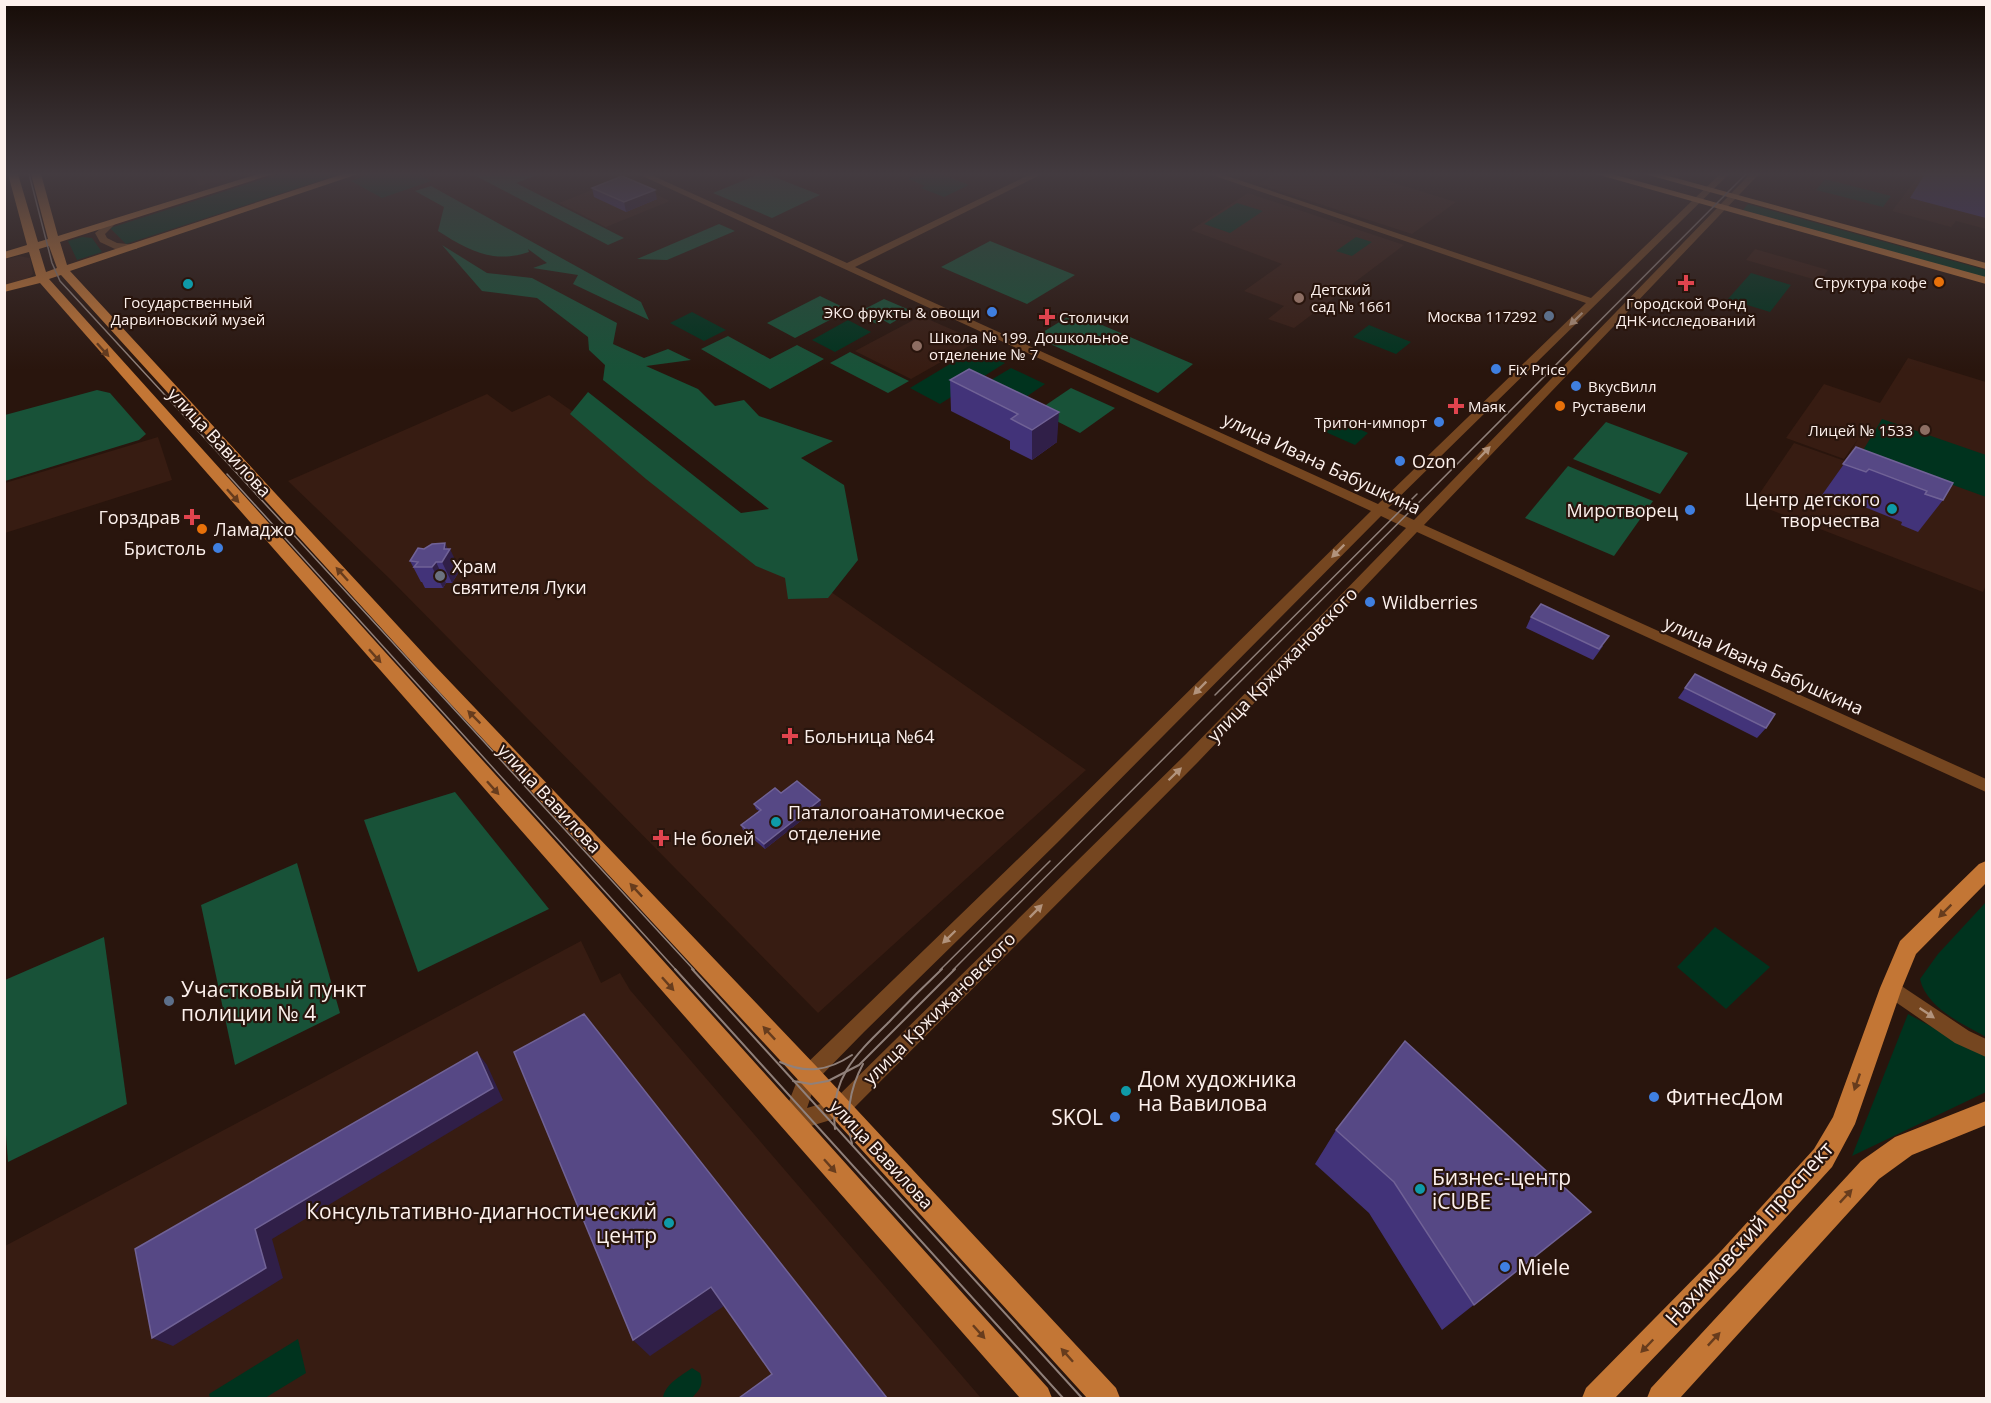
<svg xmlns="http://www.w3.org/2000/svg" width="1991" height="1403" font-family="'Open Sans',sans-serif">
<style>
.built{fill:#371c12}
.green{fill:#00331e}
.forest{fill:#185238}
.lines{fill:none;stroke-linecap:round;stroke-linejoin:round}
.minor{fill:#754620;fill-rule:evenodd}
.major{fill:#c37635;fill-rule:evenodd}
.tram-far1{stroke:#90807a;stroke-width:1.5}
.tram{stroke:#90807a;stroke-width:2}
.wall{fill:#423379}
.shaded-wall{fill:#301f48}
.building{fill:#564885;stroke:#706296;stroke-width:1.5}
.oneway{fill:#b2937c}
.oneway2{fill:#673c1d}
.food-dot{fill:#e8710a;stroke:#29150d;stroke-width:2}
.health-dot{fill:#e0444e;stroke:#29150d;stroke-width:2}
.culture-dot{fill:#0f9aa8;stroke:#29150d;stroke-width:2}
.education-dot{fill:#8d6e63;stroke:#29150d;stroke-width:2}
.shop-dot{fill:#3f7fe0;stroke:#29150d;stroke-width:2}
.service-dot{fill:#5c6f8a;stroke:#29150d;stroke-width:2}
.worship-dot{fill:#6b7280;stroke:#29150d;stroke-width:2}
.labels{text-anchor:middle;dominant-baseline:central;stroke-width:4.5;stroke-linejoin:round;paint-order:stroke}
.far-poi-label{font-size:15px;fill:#fdf1ed;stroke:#29150d;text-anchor:start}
.street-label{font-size:18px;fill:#fdf1ed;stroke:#29150d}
.poi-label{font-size:18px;fill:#fdf1ed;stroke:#29150d;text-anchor:start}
.near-poi-label{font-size:21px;fill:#fdf1ed;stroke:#29150d;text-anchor:start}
.near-street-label{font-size:21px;fill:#fdf1ed;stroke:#29150d}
</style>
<rect width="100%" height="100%" fill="#29150d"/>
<g class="built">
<path d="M193,174H242L214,184L212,182L198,186Z"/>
<path d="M1274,174H1365L1456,202L1412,234L1258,184Z"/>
<path d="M1920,174L1986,190V229L1956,221L1951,227L1892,211Z"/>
<path d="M622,178L670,201L606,227L559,203Z"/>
<path d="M1248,193L1404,245L1294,328L1268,319L1284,306L1244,291L1282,264L1191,230Z"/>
<path d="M1755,249L1828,270L1820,281L1746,260Z"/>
<path d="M19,256L30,258L33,274L28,278L5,286L4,260Z"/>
<path d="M921,316L978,341L911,379L855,351Z"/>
<path d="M1908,358L1986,382V585L1983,592L1753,503L1794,443L1845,461L1858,439L1844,459L1786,438L1824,384L1880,403Z"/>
<path d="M487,394L512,412L549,395L1086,770L818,1013L389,578L288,481Z"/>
<path d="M158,437L172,480L5,533V483Z"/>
<path d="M581,941L601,983L620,973L630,990L981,1398H5V1246Z"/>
</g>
<g class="green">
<path d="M279,174H341L126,244L110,228Z"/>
<path d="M369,174H419L431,181L382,198L351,181Z"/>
<path d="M919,174H941L969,185L944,197L921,188L925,186L908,179Z"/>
<path d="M1825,179L1891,196L1883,207L1816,190Z"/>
<path d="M1237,203L1263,211L1230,233L1204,224Z"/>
<path d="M1748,204L1986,270V278L1743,210Z"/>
<path d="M82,237L92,238L102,252L77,260L68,241Z"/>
<path d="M1356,237L1372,242L1352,256L1336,251Z"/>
<path d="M1751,273L1791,285L1770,312L1728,299Z"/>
<path d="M692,312L726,330L704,341L670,323Z"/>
<path d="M848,320L871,332L835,352L812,340Z"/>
<path d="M1369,325L1411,342L1396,354L1353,337Z"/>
<path d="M975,349L1005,363L940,404L910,388Z"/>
<path d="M1011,368L1045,384L1026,397L991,380Z"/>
<path d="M1335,418L1368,433L1355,445L1321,430Z"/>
<path d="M1882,419L1986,455V497L1862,452Z"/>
<path d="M1986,902V1037C1962,1024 1926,1007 1920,979L1938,954Z"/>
<path d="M1715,927L1770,967L1726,1009L1677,967Z"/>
<path d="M1908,1014L1986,1056V1092L1852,1156Z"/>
<path d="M298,1339L306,1373L265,1398H210L209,1394Z"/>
<path d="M692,1368L700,1373C704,1385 700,1389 692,1398H663C665,1384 681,1376 692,1368Z"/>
</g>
<g class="forest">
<path d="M472,174H540L516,183L624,238L608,245Z"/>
<path d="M759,174H767L820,195L772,218L713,193Z"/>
<path d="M431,186L641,302L649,320L573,284L578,275L533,268L547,263L528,249L529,252C494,264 469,251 438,231L444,207L415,191Z"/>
<path d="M719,224L735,231L667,260L637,259Z"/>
<path d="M990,241L1075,275L1027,304L941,267Z"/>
<path d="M442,245L487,273L532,278L617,323L613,344L644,358L668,349L691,360L646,366L698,389L715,406L744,400L759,416L833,441L801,458L844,485L858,560L828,598L788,599L785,578L756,566L646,479L570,414L588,392L741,513L769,509L603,380L605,365L589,350L588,337L537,298L482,291Z"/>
<path d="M820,296L849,310L795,338L767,323Z"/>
<path d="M884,299L912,311L890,324L883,320L877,324L855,314Z"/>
<path d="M1074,313L1193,364L1158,393L1035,337Z"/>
<path d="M728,336L770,359L797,345L824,359L770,389L701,349Z"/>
<path d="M850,352L909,381L888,393L830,363Z"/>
<path d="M1071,388L1115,408L1080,433L1037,411Z"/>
<path d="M97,390L110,393L146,434L139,440L5,481V415Z"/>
<path d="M1606,422L1688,453L1660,494L1573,459Z"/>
<path d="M1568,466L1653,501L1614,556L1525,518Z"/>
<path d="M455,792L549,909L418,972L364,820Z"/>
<path d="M297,863L340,1013L235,1065L201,905Z"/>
<path d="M104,937L127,1104L8,1162L4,1109L5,980Z"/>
</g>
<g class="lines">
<g class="minor">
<path d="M638,174H649L847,263L1031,174H1042L855,267L1378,504L1586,303L1209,174H1221L1591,298L1720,174H1729L1388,508L1414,520L1750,174H1759L1424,525L1986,779V792L1417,532L1198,762L847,1115L791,1132L784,1129L781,1122L802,1068L1046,832L1371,511ZM1381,516L1406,528L1186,754L834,1100L807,1108L816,1081L864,1032L1058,842Z"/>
<path d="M110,221L115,224L105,234L107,238L117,243L137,245V249H115L100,242L95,233Z"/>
<path d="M1891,979L1969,1031L1986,1039V1057L1955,1043L1884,994L1882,988L1884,982Z"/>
</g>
<g class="major">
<path d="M8,174H18L38,242L48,239L31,174H41L58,236L258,174H273L60,242L67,265L343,174H358L70,271L434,665L817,1067L1116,1388L1120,1398H1087L801,1083L422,673L61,275L49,279L1048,1388L1052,1398H1020L40,283L4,292V285L36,276L29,252L4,259V252L27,245ZM49,246L57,268L46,272L39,249Z"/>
<path d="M1596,174H1612L1986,277V284Z"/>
<path d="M1645,174H1661L1986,263V269Z"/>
<path d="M1986,861V883L1916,954L1902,988L1855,1124L1832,1167L1739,1269L1615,1398H1582L1586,1388L1721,1251L1814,1149L1833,1117L1880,988L1900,941L1979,864Z"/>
<path d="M1986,1101V1125L1912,1155L1879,1179L1680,1398H1647L1651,1388L1861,1161L1895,1137Z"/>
</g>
<g class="tram-far1">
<path d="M29,174L52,263L60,281L694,970"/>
<path d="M227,474L676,970"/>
<path d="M1215,695L1417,494"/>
<path d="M940,970L1050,861"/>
<path d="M953,970L1746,174"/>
</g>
<g class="tram">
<path d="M675,969L1063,1398"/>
<path d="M692,969L1082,1398"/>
<path d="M780,1062C806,1074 828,1071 852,1055"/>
<path d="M793,1081L811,1084L828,1081L859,1065L955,969"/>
<path d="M835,1129C829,1079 856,1054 889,1022C906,1004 924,986 942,969"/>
<path d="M852,1144C845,1115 849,1090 863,1064"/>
</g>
</g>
<g class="wall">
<path d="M1925,174H1986V218L1910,198Z"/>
<path d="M592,188L657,199L626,212L594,197Z"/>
<path d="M969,369L1057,442L1032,460L1010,449V441L951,411L950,380Z"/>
<path d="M1856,447L1943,500L1918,532L1901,525L1902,522L1847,500L1844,503L1822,495Z"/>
<path d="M448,549L460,570L452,583H446L443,588H425L422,582H421L410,561Z"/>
<path d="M1531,617L1603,646L1593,660L1526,628Z"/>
<path d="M1695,674L1766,728L1757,738L1678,698Z"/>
<path d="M781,793L821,805L765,849L743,830L741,825L759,811L756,809L754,804Z"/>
<path d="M1336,1130L1591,1212L1442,1330L1369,1213L1315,1164Z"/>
</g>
<g class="shaded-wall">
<path d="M655,190L657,199L626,212L624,202Z"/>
<path d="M1059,412L1057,442L1032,460V430Z"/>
<path d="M445,543L449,551L450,549L460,570L452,583L442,562Z"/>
<path d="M436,562L446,583L443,588L432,567Z"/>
<path d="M820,800L821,805L765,849L764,844Z"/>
<path d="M477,1052L487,1065L503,1100L272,1239L283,1278L173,1346L152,1338L255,1229Z"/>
<path d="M711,1287L724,1306L650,1356L633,1340Z"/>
</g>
<g class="building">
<path d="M622,176L655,190L624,202L592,188Z"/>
<path d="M969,369L1059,412L1032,430L1011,419L1018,414L950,380Z"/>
<path d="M1856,447L1953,483L1943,500L1925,494L1927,491L1869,469L1866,472L1843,464Z"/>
<path d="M445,543L444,549H450L442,562H436L432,567H414L418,562L410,561L418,548L424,549L432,544Z"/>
<path d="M1541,604L1609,636L1599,649L1531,617Z"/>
<path d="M1695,674L1775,714L1766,728L1685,688Z"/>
<path d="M797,781L820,800L764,844L741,825L761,810L754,804L775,788L781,793Z"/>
<path d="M584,1014L887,1398H739L772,1374L711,1287L633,1340L514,1052Z"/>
<path d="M1405,1041L1591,1212L1474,1305L1394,1182L1336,1130Z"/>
<path d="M477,1052L493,1088L255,1229L266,1268L152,1338L135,1249Z"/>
</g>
<defs><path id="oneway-solid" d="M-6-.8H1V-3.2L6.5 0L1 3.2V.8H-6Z" transform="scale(1.5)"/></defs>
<g class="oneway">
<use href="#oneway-solid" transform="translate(1576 319) rotate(136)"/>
<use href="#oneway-solid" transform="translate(1484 453) rotate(-46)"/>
<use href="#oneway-solid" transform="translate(1338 551) rotate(135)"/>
<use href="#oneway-solid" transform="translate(1200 688) rotate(135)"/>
<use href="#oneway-solid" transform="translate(1175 774) rotate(-44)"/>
<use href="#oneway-solid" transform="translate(1036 911) rotate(-45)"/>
<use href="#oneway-solid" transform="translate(949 937) rotate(136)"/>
<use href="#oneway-solid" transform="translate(1927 1013) rotate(34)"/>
</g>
<g class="oneway2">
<use href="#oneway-solid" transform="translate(103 350) rotate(48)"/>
<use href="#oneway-solid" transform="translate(233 496) rotate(48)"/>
<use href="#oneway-solid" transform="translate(342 574) rotate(-132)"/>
<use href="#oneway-solid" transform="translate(375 656) rotate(48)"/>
<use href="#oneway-solid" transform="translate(474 717) rotate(-135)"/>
<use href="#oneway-solid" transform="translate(493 788) rotate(48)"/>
<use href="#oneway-solid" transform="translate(636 890) rotate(-133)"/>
<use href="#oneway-solid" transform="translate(1945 911) rotate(135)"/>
<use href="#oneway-solid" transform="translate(668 984) rotate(48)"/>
<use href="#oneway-solid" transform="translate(769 1033) rotate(-133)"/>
<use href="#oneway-solid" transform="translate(1857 1082) rotate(109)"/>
<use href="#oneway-solid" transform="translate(830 1166) rotate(48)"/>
<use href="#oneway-solid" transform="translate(1846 1196) rotate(-47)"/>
<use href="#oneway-solid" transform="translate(979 1332) rotate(48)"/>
<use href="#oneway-solid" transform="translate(1714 1339) rotate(-47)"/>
<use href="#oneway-solid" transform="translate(1647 1346) rotate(134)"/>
<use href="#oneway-solid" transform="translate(1067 1355) rotate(-132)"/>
</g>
<linearGradient id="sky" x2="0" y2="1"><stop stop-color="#170c07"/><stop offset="0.47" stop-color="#433b40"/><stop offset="1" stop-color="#433b40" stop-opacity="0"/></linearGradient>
<rect width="1991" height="370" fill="url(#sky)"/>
<g class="food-dot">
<circle cx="1939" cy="282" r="6"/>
<circle cx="1560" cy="406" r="6"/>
<circle cx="202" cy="529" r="6"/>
</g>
<g class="health-dot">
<path d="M1683 274h6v6h6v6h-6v6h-6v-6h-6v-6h6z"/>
<path d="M1044 308h6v6h6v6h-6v6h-6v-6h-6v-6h6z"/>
<path d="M1453 397h6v6h6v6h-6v6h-6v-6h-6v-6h6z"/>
<path d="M189 508h6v6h6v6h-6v6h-6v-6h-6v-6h6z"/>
<path d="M787 727h6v6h6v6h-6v6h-6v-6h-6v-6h6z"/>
<path d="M658 829h6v6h6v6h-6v6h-6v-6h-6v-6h6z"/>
</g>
<g class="culture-dot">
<circle cx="188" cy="284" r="6"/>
<circle cx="1892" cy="509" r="6"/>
<circle cx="776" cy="822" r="6"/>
<circle cx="1126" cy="1091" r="6"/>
<circle cx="1420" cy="1189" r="6"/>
<circle cx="669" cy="1223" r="6"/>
</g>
<g class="education-dot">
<circle cx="1299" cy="298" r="6"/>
<circle cx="917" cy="346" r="6"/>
<circle cx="1925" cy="430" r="6"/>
</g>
<g class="shop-dot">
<circle cx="992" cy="312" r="6"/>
<circle cx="1496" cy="369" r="6"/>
<circle cx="1576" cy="386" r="6"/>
<circle cx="1439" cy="422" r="6"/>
<circle cx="1400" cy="461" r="6"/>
<circle cx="1690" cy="510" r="6"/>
<circle cx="218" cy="548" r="6"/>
<circle cx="1370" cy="602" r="6"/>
<circle cx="1654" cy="1097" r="6"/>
<circle cx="1115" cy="1117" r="6"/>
<circle cx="1505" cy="1267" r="6"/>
</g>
<g class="service-dot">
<circle cx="1549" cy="316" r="6"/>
<circle cx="169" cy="1001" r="6"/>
</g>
<circle class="worship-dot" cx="440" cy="576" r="6"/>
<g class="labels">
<g class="far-poi-label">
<text x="1927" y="282" text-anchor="end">Структура кофе</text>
<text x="1311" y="289">Детский<tspan x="1311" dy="17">сад № 1661</tspan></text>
<text x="188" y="302" text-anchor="middle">Государственный<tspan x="188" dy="17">Дарвиновский музей</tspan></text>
<text x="1686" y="303" text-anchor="middle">Городской Фонд<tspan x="1686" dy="17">ДНК-исследований</tspan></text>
<text x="980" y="312" text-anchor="end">ЭКО фрукты &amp; овощи</text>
<text x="1537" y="316" text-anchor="end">Москва 117292</text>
<text x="1059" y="317">Столички</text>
<text x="929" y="337">Школа № 199. Дошкольное<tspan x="929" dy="17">отделение № 7</tspan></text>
<text x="1508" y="369">Fix Price</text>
<text x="1588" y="386">ВкусВилл</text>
<text x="1468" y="406">Маяк</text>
<text x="1572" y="406">Руставели</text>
<text x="1427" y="422" text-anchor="end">Тритон-импорт</text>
<text x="1913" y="430" text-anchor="end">Лицей № 1533</text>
</g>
<g class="street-label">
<text transform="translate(220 442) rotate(47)">улица Вавилова</text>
<text transform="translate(1322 463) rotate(25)">улица Ивана Бабушкина</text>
<text transform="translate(1282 664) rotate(-46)">улица Кржижановского</text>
<text transform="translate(1764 665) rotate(24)">улица Ивана Бабушкина</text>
<text transform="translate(550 798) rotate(47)">улица Вавилова</text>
<text transform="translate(939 1008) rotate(-45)">улица Кржижановского</text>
<text transform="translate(882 1154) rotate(47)">улица Вавилова</text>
</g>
<g class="poi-label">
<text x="1412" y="461">Ozon</text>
<text x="1880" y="499" text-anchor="end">Центр детского<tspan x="1880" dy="21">творчества</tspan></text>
<text x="1678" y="510" text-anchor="end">Миротворец</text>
<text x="180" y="517" text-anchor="end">Горздрав</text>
<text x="214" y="529">Ламаджо</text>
<text x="206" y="548" text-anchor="end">Бристоль</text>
<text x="452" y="566">Храм<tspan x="452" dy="21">святителя Луки</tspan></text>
<text x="1382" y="602">Wildberries</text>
<text x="804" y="736">Больница №64</text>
<text x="788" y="812">Паталогоанатомическое<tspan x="788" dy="21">отделение</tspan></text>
<text x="673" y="838">Не болей</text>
</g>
<g class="near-poi-label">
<text x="181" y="989">Участковый пункт<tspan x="181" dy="24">полиции № 4</tspan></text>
<text x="1138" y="1079">Дом художника<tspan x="1138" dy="24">на Вавилова</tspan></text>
<text x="1666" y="1097">ФитнесДом</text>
<text x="1103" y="1117" text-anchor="end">SKOL</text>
<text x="1432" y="1177">Бизнес-центр<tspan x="1432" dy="24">iCUBE</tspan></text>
<text x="657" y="1211" text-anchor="end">Консультативно-диагностический<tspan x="657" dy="24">центр</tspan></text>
<text x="1517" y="1267">Miele</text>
</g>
<g class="near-street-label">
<text transform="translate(1749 1233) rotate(-48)">Нахимовский проспект</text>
</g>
</g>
<rect width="1991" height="1403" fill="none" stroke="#fdf1ed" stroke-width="12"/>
</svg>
